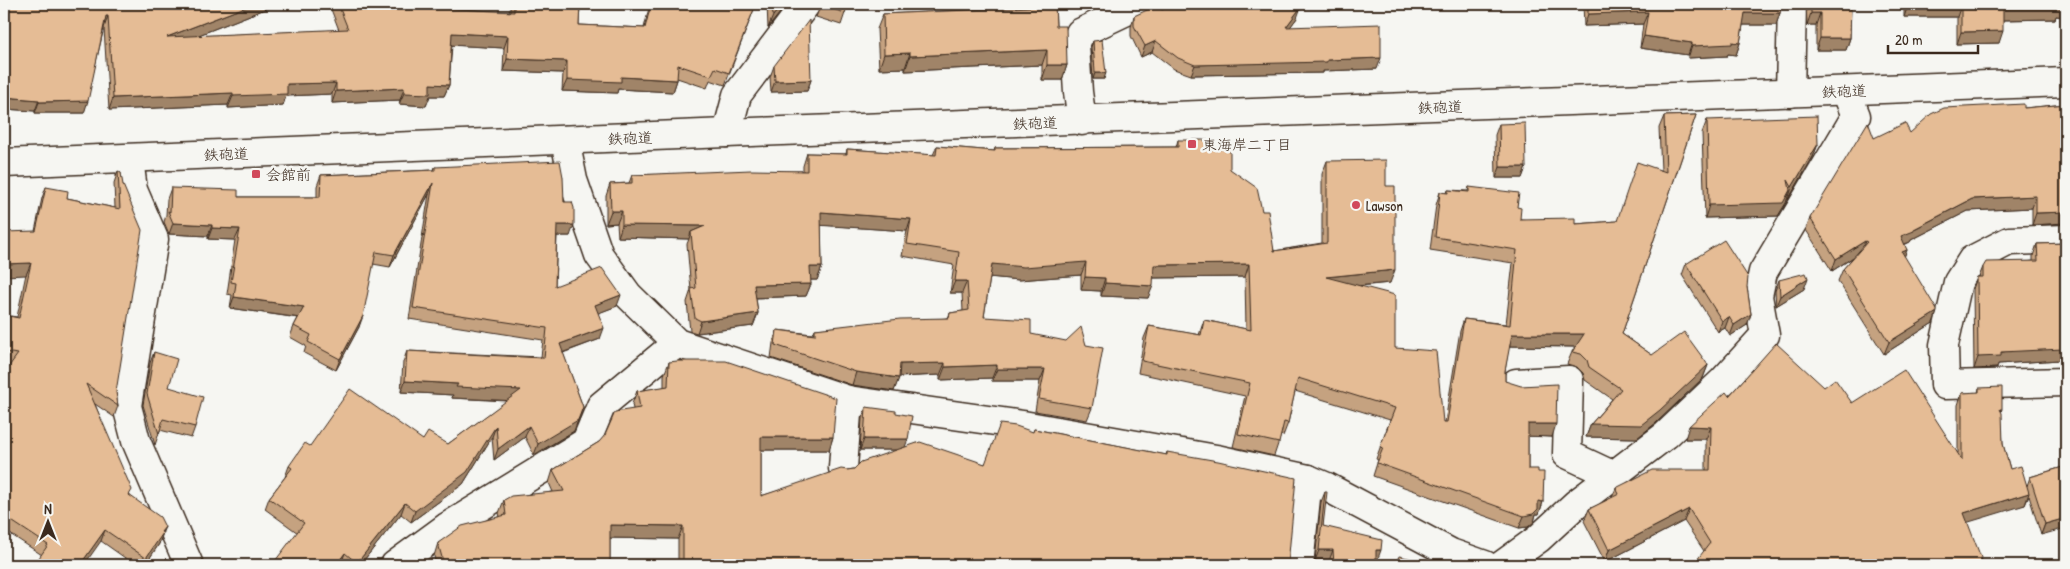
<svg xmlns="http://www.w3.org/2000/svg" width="2070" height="569" font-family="'Patrick Hand','Klee One',sans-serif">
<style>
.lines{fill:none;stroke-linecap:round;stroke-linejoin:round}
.street-casing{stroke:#3b2a1e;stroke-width:31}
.secondary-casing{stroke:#3b2a1e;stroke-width:31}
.street{stroke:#f6f6f2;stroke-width:28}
.secondary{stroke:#f6f6f2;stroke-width:28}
.wall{fill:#c5a280;stroke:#3b2a1e}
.shaded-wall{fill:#a08468;stroke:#3b2a1e}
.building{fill:#e5bc95;stroke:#3b2a1e}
.poi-dot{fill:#d1495b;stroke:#f6f6f2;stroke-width:2}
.labels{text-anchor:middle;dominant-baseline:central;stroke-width:5;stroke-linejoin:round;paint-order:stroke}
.street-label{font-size:15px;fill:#3b2a1e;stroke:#f6f6f2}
.poi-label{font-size:15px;fill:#3b2a1e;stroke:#f6f6f2;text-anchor:start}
</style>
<rect width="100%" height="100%" fill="#f6f6f2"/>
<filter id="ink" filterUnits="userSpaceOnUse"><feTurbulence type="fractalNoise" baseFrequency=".02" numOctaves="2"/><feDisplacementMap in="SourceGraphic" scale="10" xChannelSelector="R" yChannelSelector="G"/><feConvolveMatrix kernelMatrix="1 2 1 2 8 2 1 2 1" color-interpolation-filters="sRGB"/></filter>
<g filter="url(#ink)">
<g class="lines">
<g class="street-casing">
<g id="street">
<path d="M1790,93L1792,4"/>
<path d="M1082,121L1078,92L1075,45L1080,33L1141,4"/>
<path d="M727,133L737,95L806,4"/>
<path d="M565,140L573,180L599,255L628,295L677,343L848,400L1023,425L1216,459L1308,479L1327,487L1451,553L1485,565"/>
<path d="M129,159L133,190L154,239L127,406L136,441L189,565"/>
<path d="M2066,239L2009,241L1972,260L1958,282L1944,345L1945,385L2066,382"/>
<path d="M1516,383L1569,380L1567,454L1612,475"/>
<path d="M843,468L848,400"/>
<path d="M395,565L447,527L586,442L601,406L677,343"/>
<path d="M1299,565L1308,479"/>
<path d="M1502,565L1538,539L1577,503L1666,435L1723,381L1765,335L1758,296L1763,272L1856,116L1846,91"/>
</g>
</g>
<g class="secondary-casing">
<path id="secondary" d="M4,163L727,133L2066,82"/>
</g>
<use href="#street" class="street"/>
<use href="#secondary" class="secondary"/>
</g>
<g class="wall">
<path d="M4,4H278L196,36L339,30L329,4H438V8L510,12V4H580L579,25L644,28L650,4H756L725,85L710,80L707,88L677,78V80L673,92L618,89L617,93L562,91L563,73L503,71L504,48L452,45L449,85L444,96H430L426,106L399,104L400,100L332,103V94L286,96L283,105L228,108V105L109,110L104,28L84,113H35V111L4,109Z"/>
<path d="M767,4H787L768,28Z"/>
<path d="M821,4H848L841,25L816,17Z"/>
<path d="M1014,4H1055L1056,26L1067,65L1062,80H1042V65L905,71V68L879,69L877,29L883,14L1017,8Z"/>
<path d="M1583,4H1781L1780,13L1776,25H1743L1740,43L1736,55L1728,54L1727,56L1688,58V55L1640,48L1643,24L1584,26Z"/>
<path d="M1806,4H1851L1850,38L1846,50H1816V25H1807Z"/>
<path d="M1899,4H2066V17L2056,16L2055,19L2003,20L1999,43L1957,44V17H1904V5H1899Z"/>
<path d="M1162,10L1297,18L1290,27L1377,69L1323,71V73L1191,75L1174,69L1152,52L1141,57L1131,36V27L1134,16Z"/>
<path d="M1093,41L1104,79H1093L1091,47Z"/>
<path d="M774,66L811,80L807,91L771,92L770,77Z"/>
<path d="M2066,104V224L2032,225V208L1968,211L1911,240L1910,242L1904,245L1907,250L1904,257L1933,323L1884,354L1838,281L1843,269L1854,257L1832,271L1806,230L1810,218L1874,138L1910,133L2024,108Z"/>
<path d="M1696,115L1622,334L1652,355L1708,365L1703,378L1656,423L1637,438L1586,437L1591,424L1612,399L1585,380L1583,373L1577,367L1567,364L1572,352L1575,347L1509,346L1505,371V381L1552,437L1528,436V469L1538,472L1543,502L1539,514H1536L1534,522L1528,527L1519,528L1373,476L1378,460L1376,459L1390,420L1295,391L1288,423L1283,436L1281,435L1274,456L1233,447L1245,396L1138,373L1144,338L1149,326L1199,335L1204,320L1246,329L1245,277L1153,278L1148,298L1101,296V291L1081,290V275L1019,280L990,277L984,317L1031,334L1092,408L1087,420L1035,411L1040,381H992V378L940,380V375L899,377L894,391L852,385L771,358L773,343L777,330L813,334L815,329L948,318L950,313L963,311L962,293H950L954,265L902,256L907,231L821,225L822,267L817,280H810L811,284L806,296L756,298L758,313L753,326L697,333L690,331L687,302L691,290L687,244L689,239L618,237L617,223L606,224V196L610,184L629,183L632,175L803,171V166L807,153L846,154L847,149L933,155L937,146L994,151L995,148L1176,147L1178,140L1208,149L1230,169L1262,211L1274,251L1322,243V174L1327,161L1386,186L1390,283L1360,286L1395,348L1443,422H1445L1460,331L1464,319L1506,324L1513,263L1430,250L1436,205L1440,192L1447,193L1448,190L1468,191L1469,187L1517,207L1520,219L1575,224L1617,221L1661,170L1659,128L1664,116Z"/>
<path d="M1707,120L1818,144L1813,157L1788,200H1787L1778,216L1705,218L1702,133Z"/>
<path d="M1499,124L1526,167L1522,178H1496L1495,135Z"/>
<path d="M435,167L564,202L570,236H557L555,286L617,306L598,313L600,339L563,353L583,407L574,431L534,455L525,437L494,460L492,437L463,484L411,522L401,514L360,565H342L265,509L269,498L285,477L289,466L310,446L423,440L448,444L507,401L452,398L453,395L401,392L403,362L407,351L541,357L543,340L409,319L429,194L390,267L373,264L359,327L336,370L304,353L306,346L290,337L294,326L298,318L230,308L232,295L227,294L235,240L208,239V236L169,234L164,222L166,215L167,199L171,188L238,197H317V186L321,175L434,170Z"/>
<path d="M118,171L121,173L116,392L118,406L114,417L95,404L130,496L163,532L159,544L145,565H135L101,541L42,555L4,530V373L10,365L4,364V315L17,317L42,198L46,187L67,198L115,208L114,183Z"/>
<path d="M2066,243V352H2062L2059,360L1998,364L1997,368L1974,369L1973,289L1977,277H1979L1983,267L2033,261V256L2037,244Z"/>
<path d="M1686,264L1747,287L1751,314L1747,325L1730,336L1725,328L1718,332L1682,275Z"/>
<path d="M1779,280L1804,289L1776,306L1775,291Z"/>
<path d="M154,352L169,387L195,427L191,438L160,430L155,445L143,405L150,363Z"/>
<path d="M669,362L833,437L829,450H761V496L847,470L854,469L898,450H860L862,418L866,407L904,448L985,464L1033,432L1034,429L1166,455L1167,452L1288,565H678V539L610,538V565H436L434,556L438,543L500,517L499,513L504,500L553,492L549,483L553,470L599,442L633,409L632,404L637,391L664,387V375Z"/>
<path d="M1824,387L1852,403L1958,453V405L1962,393H1978L1979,388L2002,409L2001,412L2003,444L2010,469L2027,486L2030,477L2066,466L2041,535L2029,496L2025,505L1704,551L1684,521L1605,562L1584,521L1589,509L1612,498L1616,488L1706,470V439H1685L1729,396Z"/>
<path d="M1325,492L1323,526L1377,561H1376V565H1329V561H1315L1321,502Z"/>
</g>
<g class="shaded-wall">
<path d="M253,4H278L163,49L167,37Z"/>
<path d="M782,4H787L768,28L773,16Z"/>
<rect x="1899" y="4" width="5" height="1"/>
<path d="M2059,4L2066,5V17L2056,16L2055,19L1999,20L2003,8Z"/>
<path d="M1908,5H1961L1957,17H1904Z"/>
<path d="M1301,7L1297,18L1282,38L1286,27Z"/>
<path d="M1648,12L1643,24L1584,26L1588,14Z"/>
<path d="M1745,13H1780L1776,25H1741Z"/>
<path d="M1811,13H1820L1816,25H1807Z"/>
<path d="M106,16H108L104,28L102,27Z"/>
<path d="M2003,31L1999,43L1957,44L1961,32Z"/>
<path d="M452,33L508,36L504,48L448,45Z"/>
<path d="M1644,36L1692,43L1688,55L1640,48Z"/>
<path d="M1820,38H1850L1846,50H1816Z"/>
<path d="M1156,41L1152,52L1141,57L1145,46Z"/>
<path d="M1732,42L1740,43L1736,55L1728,54L1727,56L1688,58L1692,46Z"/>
<path d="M1047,50L1042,65L905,71L910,56Z"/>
<path d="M910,53L905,68L879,69L884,54Z"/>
<path d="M1381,58L1377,69L1323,71V73L1191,75L1195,65Z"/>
<path d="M507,59L567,61L563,73L503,71Z"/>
<path d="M1047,65H1067L1062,80H1042Z"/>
<path d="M1095,73H1106L1104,79H1093Z"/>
<path d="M621,77L677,80L673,92L618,89L617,93L562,91L567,80Z"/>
<path d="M811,80L807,91L771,92L775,81Z"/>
<path d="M336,83L332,94L286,96L283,105L228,108L233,96L287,84Z"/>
<path d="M430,84L449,85L444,96H430L426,106L399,104L404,93Z"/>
<path d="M404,88L400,100L332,103L336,91Z"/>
<path d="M233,93L228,105L109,110L113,98Z"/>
<path d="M4,97L39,100L35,111L4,109Z"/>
<path d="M88,101L84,113H35L39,102Z"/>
<path d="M1818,144L1813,157L1788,200L1792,187Z"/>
<path d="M1500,167H1526L1522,178H1496Z"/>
<path d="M433,183L429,194L390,267L394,255Z"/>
<path d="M1790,190L1786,203L1778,216L1705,218L1709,205Z"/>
<path d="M2036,196L2032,208L1968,211L1911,240L1910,242L1897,247L1901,236L1972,199Z"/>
<path d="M611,211H622L617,223L606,224Z"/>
<path d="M821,212L911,219L907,231L816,225Z"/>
<path d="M2066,212V221L2065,223L2032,225L2036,213Z"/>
<path d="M173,223L212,225L208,236L169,234Z"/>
<path d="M557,225H574L570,236H553Z"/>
<path d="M622,225L705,226L691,232L689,239L618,237Z"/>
<path d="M212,228L240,229L235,240L208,239Z"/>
<path d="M1865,241L1861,252L1832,271L1836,259Z"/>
<path d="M1907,250L1902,262V252Z"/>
<path d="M1086,262L1081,275L1019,280L988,277L992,264Z"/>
<path d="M31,263L26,275L4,276V264Z"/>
<path d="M1249,264L1245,277L1149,278L1154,265Z"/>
<path d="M810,267H822L817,280H805Z"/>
<path d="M1395,270L1390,283L1322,289L1326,277Z"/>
<path d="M1085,277L1105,278L1101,291L1081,290Z"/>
<path d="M1808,278L1804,289L1776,306L1780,296Z"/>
<path d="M955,281H967L962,293H950Z"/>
<path d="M1105,283L1153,286L1148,298L1101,296Z"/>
<path d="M811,284L806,296L750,298L754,285Z"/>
<path d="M621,295L617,306L591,316L595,305Z"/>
<path d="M234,297L304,307L300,318L230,308Z"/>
<path d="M1937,312L1933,323L1884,354L1889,342Z"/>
<path d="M758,313L753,326L697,333L701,321Z"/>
<path d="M1751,314L1747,325L1730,336L1734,325Z"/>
<path d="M363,316L359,327L336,370L340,359Z"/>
<path d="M1729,317L1725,328L1718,332L1722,321Z"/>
<path d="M604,328L600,339L556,355L560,344Z"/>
<path d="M1512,334H1584L1579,347L1507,346Z"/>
<path d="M2063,340H2066V352H2062L2059,360L1998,364L1997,368L1974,369L1978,357Z"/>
<path d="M945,363L940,375L895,377L900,364Z"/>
<path d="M997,365L992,378L940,380L945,367Z"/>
<path d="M1708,365L1703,378L1656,423L1637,438L1586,437L1591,424Z"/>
<path d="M997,369H1045L1040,381H992Z"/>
<path d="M856,372L899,378L894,391L852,385Z"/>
<path d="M405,381L458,384L521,390L517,401L452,398L453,395L401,392Z"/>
<path d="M583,407L574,431L534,455L538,444Z"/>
<path d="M1528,424H1556L1552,437L1523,436Z"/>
<path d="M496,426L492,437L463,484L411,522L415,511Z"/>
<path d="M529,426L525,437L494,460L498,449Z"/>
<path d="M1689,426L1711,427L1706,439H1685Z"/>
<path d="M761,437H833L829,450H757Z"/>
<path d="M864,439H908L904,450H860Z"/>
<path d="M2029,493L2025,505L1959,525L1964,513Z"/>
<path d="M1538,501L1543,502L1539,514H1536L1534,522L1528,527L1519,528L1524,516Z"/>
<path d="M405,503L401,514L360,565H356L357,563Z"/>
<path d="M1689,509L1684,521L1605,562L1609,550Z"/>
<path d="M2066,518V528L2041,535L2045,524Z"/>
<path d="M610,525L683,526L678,539L605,538Z"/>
<path d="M165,527L161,536L163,533L159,544L145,565H143L146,558Z"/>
<path d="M105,530L101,541L84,565H80Z"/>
<path d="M1319,550H1333L1329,561H1315Z"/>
<path d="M1376,550H1381L1377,561H1372Z"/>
<path d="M345,553L341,564L340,565H336Z"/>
</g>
<g class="building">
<path d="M4,4H253L167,37L348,29L338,4H438V8L514,12V4H580L579,25L645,28L651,4H756L729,73L715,68L711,76L678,65L677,80L621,77V82L567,80V61L507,59L508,36L452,33L449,85L430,84V94L404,93V88L336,91V83L287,84V94L233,96V93L113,98L108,16H106L88,101L39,102V100L4,97Z"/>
<path d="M772,4H782L773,16Z"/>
<path d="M821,4H848L845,13L820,5Z"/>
<path d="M1029,4H1055L1056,26H1066L1067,65H1047V50L910,56V53L884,54L883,14L1031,7Z"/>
<path d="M1160,4L1162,10L1169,4H1297L1301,7L1286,27L1381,24V58L1327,60V62L1195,65L1178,58L1156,41L1145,46L1134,26V16Z"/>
<path d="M1588,4H1781L1780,13H1745L1740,43L1732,42V44L1692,46V43L1644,36L1648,12L1588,14Z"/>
<path d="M1811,4H1851L1850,38H1820V13H1811Z"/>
<path d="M1908,4H2066V5L2059,4V7L2003,8V31L1961,32V5H1908Z"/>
<path d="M809,20L811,80L775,81L774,66Z"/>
<path d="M1102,40L1106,73H1095L1093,41Z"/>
<path d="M2024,104V108L2066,104V212L2036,213V196L1972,199L1914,229V231L1901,236L1907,250L1902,252L1937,310V312L1889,342L1843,269L1867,242L1865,241L1836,259L1810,218L1868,122L1874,138L1905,123L1910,133L1931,114L1944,108Z"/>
<path d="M1696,115L1622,334L1652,355L1684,332L1708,365L1660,410L1641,425L1591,424L1621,389L1589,367L1587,360L1581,354L1572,352L1584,334H1512L1505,371V381L1521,386L1557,384L1556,424H1528V469H1538V472H1544L1543,502L1538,501V509L1533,514L1524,516L1377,463L1383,448L1380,447L1395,408L1298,378L1288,423L1284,422L1279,443L1238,434L1250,383L1142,361L1149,326L1201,335L1204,320L1251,330L1249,264L1154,265L1153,286L1105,283V278L1085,277L1086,262L1024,267L992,264L984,317L1031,320V334L1066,341L1081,327L1086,345L1103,348L1092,408L1039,399L1045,369H997V365L945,367V363L900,364L899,378L856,372L775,345L777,330L815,335V329L900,319L949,318L950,313L969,310L967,281H955L959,252L907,244L911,219L821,212L822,267H810L811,284L754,285L758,313L701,321L695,318L691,289L696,288L691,232L705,226L622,225V211H611L610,184L632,183V175L751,170L807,171V153L847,154V149L936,155L937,146L995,151V148L1178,147V140H1208V149H1230V169L1257,188L1262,211H1268L1274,251L1327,243V161L1386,160V186H1395V270L1326,277L1395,295V348L1436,351L1443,422H1447L1464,319L1510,325L1517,250L1435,237L1440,192L1448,193V190L1469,192V187L1519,193L1517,207L1521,208L1520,219L1575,218V224L1617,221L1637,162L1666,172L1664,116Z"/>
<path d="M1817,116L1818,144L1792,187L1788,180L1790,190L1783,203L1709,205L1707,120Z"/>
<path d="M1525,123L1526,167H1500L1499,124Z"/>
<path d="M560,161L563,177L564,202H572L574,208V225H557L555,286L602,268L621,295L595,305L604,328L560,344L583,407L578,420L538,444L529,426L498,449L496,426L467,472L415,511L405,503L357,563L345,553L336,565H272L304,523L269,498L292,468L289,466L305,443L310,446L350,389L423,440L428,432L448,444L521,390L456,387L458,384L405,381L407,351L544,358L547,328L413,308L433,183L394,255L376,252L363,316L340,359L308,342L311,335L294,326L304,307L234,297L236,283L231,282L240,229L212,228V225L173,223L168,211L170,212L171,188L238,190V197H320L321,175L435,170V167Z"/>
<path d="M118,171L121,173L123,185L142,230L116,392L118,406L86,384L132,490L129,495L160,517L165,527L161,532L163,533L146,558L105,530L80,565H34L48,545L4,516V373L18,354L4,352V315L19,318L31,263L4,264V232L36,231L46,187L68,191L67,198L120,209Z"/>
<path d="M1724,240L1748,277L1747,287L1751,314L1734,325L1729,317L1722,321L1686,264Z"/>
<path d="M2066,243V340H2063V349L2001,352V356L1978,357L1977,277H1983V267L1986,262L2038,261L2037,244Z"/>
<path d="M1806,273L1808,278L1780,296L1779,280Z"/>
<path d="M1776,343L1824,387L1835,379L1852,403L1904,370L1962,460V393L1979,392V388L2002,387V409H2000L2002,413L2003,444L2010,469L2021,466L2029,493L1964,513L1983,563L1978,565H1693L1710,543L1689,509L1609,550L1589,509L1619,494L1616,488L1652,470H1710L1711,427L1689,426L1726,392L1729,396Z"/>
<path d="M154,352L177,359L169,387L203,397L195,427L163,419L159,434L147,394Z"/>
<path d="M677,361H726L836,398L833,437H761V496L841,469L847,470L854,469L861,462L920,442L985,464L1000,424L1016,426L1033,432L1034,429L1167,455V452L1218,461L1296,478L1288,565H683V526L610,525V565H444L438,543L462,526L506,515L504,500L511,496L564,491L553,470L599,442L605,435L615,412L640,408L637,391L668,386L669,362Z"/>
<path d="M866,407L896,411V413L912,416L908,439H864Z"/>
<path d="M2066,466V518L2045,524L2030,477Z"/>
<path d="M1325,492H1327L1323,526L1382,540L1381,550H1376V565H1334L1333,550H1319Z"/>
<path d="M1399,556L1439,565H1395Z"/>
<path d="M1464,562L1473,565H1464Z"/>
</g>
</g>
<g class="poi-dot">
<rect x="1187" y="139" width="10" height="10" rx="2.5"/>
<rect x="251" y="169" width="10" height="10" rx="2.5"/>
<circle cx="1356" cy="205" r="5"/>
</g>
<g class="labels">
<g class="street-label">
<text transform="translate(1844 91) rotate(-2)">鉄砲道</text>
<text transform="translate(1440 107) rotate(-2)">鉄砲道</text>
<text transform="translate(1035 123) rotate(-2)">鉄砲道</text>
<text transform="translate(630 138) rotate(-2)">鉄砲道</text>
<text transform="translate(226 154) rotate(-2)">鉄砲道</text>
</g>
<g class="poi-label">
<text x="1202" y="144">東海岸二丁目</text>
<text x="266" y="174">会館前</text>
<text x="1366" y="205">Lawson</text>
</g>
</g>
<rect width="2070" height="569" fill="none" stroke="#f6f6f2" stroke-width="20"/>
<rect x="10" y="10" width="2050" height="549" fill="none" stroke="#3b2a1e" stroke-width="2" filter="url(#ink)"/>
<g transform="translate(48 522)" stroke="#f6f6f2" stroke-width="4" paint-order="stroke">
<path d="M0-4L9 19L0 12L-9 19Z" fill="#3b2a1e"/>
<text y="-8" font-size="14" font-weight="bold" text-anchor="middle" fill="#3b2a1e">N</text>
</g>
<path d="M1888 45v8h90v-8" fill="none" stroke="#3b2a1e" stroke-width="2.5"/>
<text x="1895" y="45" font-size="15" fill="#3b2a1e" stroke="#f6f6f2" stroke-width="4" paint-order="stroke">20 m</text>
</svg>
